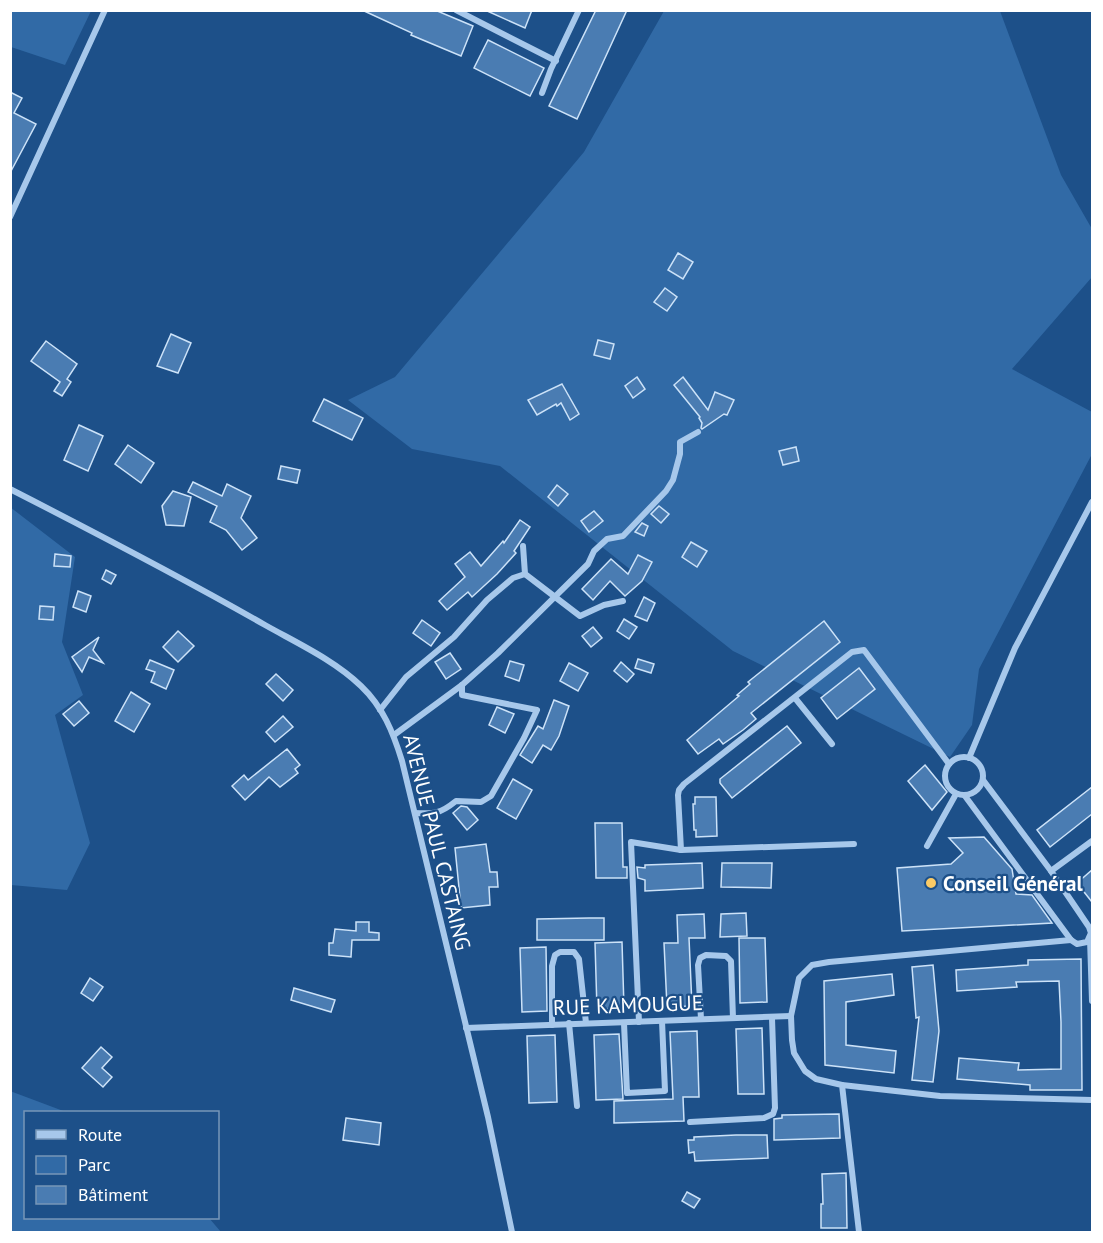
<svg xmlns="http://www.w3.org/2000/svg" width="1103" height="1243" font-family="'PT Sans',sans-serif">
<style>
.green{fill:#316aa6}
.building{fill:#4a7cb2;stroke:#cce2f8;stroke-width:1.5}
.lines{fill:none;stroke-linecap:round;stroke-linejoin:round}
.street{stroke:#a7c8eb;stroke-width:6}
.poi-dot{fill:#fbcb66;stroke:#1d5089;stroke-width:2}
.labels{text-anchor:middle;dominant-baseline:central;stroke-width:4.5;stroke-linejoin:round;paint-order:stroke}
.street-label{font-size:21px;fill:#fff;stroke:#1d5089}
.poi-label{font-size:21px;font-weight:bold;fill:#fff;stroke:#1d5089;text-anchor:start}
</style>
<rect width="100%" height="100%" fill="#1d5089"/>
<g class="green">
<path d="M11,10H91V11L65,65L11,47Z"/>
<path d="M664,11H1000L1061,175L1092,229V277L1012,369L1092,412V454L979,669L972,725L950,757L733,651L500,466L412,449L348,400L395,377L584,152Z"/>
<path d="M10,507L75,557L62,642L83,695L55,715L90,843L67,890L11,885Z"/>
<path d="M10,1091L66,1112H26V1218H209L221,1232H11Z"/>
</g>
<g class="building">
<path d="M362,10H435L473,26L461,56L411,35L412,33Z"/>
<path d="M485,10H532L525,28Z"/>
<path d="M596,10H627L577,119L549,106Z"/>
<path d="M488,40L544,68L530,96L474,68Z"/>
<path d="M10,92L22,98L14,113L36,124L10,173Z"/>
<path d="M678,253L693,262L683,279L668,270Z"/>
<path d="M665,288L677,297L667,311L654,302Z"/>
<path d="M171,334L191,343L178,373L157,366Z"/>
<path d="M598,340L614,344L610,359L594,355Z"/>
<path d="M46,341L77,364L67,379L71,382L62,396L54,391L60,382L31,361Z"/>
<path d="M637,377L645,389L633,398L625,386Z"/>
<path d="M683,377L708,410L715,392L734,400L727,415L724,414L702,429L701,428L702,423L699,418L700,417L674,385Z"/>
<path d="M562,384L579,414L570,420L561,403L557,406L556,404L537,415L528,400Z"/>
<path d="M324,399L363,418L352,440L313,421Z"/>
<path d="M79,425L103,436L88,471L64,460Z"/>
<path d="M128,445L154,463L141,483L115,464Z"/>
<path d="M796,447L799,461L783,465L779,451Z"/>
<path d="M281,466L300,470L297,483L278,479Z"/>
<path d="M193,482L222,496L227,484L251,496L241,518L257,538L242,550L226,530L210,522L217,506L188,492Z"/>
<path d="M557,485L568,494L558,506L548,497Z"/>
<path d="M173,491L191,497L184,526L166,525L162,506Z"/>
<path d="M659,506L669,514L661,523L651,514Z"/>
<path d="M594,511L603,521L589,532L581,521Z"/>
<path d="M520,520L530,527L514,551L516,553L497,574L472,597L468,592L447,610L439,601L465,577L455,564L470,552L481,566L503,541L504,543Z"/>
<path d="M642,523L648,526L644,536L635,532Z"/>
<path d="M691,542L707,551L697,567L682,557Z"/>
<path d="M55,554L71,556L70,567L54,566Z"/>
<path d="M638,555L652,562L642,581L625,596L610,581L593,600L582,589L611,559L628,574Z"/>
<path d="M106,570L116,575L111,584L102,579Z"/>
<path d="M78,591L91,596L86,612L73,607Z"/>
<path d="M644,597L655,603L647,621L635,616Z"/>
<path d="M40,606L54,607L53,620L39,619Z"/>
<path d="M624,619L637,627L629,639L617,631Z"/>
<path d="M422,620L440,633L431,646L413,633Z"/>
<path d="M824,621L840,642L751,713L756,719L743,730L723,744L719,739L698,754L687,740L739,696L737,695L750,684L748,682Z"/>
<path d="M593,627L602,638L591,647L582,636Z"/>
<path d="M178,631L194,646L178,662L163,647Z"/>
<path d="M99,637L93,650L103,663L89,657L82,672L72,657Z"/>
<path d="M450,653L461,669L446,679L435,662Z"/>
<path d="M638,659L654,664L651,673L635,668Z"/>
<path d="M150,660L174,670L166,689L151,682L155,672L146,669Z"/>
<path d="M510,661L524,665L519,681L505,676Z"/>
<path d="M621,662L634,674L627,682L614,671Z"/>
<path d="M569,663L588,673L578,691L560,681Z"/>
<path d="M859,668L875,689L837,719L821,698Z"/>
<path d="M276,674L293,690L283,701L266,684Z"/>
<path d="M131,692L150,704L134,732L115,721Z"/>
<path d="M554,700L569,706L559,736L551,750L543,745L532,763L520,755L538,726L543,729Z"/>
<path d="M79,701L89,713L74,726L63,714Z"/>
<path d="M497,707L514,714L505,733L489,725Z"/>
<path d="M283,716L293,727L275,742L266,732Z"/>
<path d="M787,726L801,743L732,798L720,783V779Z"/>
<path d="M287,749L300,765L295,769L298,773L280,787L269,777L245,800L232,786L244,775L248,780Z"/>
<path d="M925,765L947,792L932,810L908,781Z"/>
<path d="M513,779L532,790L516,819L497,808Z"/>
<path d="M1092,787V814L1050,847L1037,830Z"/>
<path d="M695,797H716L717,836L696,837V830H694L693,804H695Z"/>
<path d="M461,806L467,807L478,820L467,830L453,813Z"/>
<path d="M595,823H622L623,867H627V878H596Z"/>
<path d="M984,837L1012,869L1016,894L1032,895L1052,923L902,931L897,868L951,864L963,853L949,838Z"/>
<path d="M486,844L490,872H497L498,887H489L490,905L461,908L455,848Z"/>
<path d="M702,863L703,888L645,891V880L638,878L637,867L645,868V865Z"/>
<path d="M722,863H772L771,888L721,887Z"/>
<path d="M1092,870V902L1077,883Z"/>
<path d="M746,913L747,936L720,937L721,914Z"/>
<path d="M704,914L705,938H689L692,1006L667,1007L664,943H678L677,915Z"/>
<path d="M589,918H604V940H537V919Z"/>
<path d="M356,922H369V932L379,933V940H352L351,957L329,955V943H333L335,929L356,931Z"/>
<path d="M739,938H765L767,1002L740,1003Z"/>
<path d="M622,942L624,1008L597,1010L595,943Z"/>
<path d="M546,947L547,1011L522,1012L520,948Z"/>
<path d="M1081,959L1082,1090H1030V1085L957,1079L959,1058L1019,1063L1018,1070L1061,1069V1022L1059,981L1016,982L1017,987L957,991L956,970L1028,965V960Z"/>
<path d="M933,965L939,1031L933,1082L912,1080L919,1017L916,1018L912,967Z"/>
<path d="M892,974L894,995L846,1002V1045L896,1051L894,1073L825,1065L824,981Z"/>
<path d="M90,978L103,987L93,1001L81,993Z"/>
<path d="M294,988L335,1000L331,1012L291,1000Z"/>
<path d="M762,1028L764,1094H738L736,1029Z"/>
<path d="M697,1031L699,1097H683L684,1121L614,1123V1101L673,1099L670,1032Z"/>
<path d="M619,1034L623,1099L596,1100L594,1035Z"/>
<path d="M555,1035L557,1102L529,1103L527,1036Z"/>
<path d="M101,1047L112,1057L102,1068L112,1077L103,1087L82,1068Z"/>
<path d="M839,1114L840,1138L774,1140V1119L782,1118V1115Z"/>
<path d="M346,1118L381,1123L379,1145L343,1140Z"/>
<path d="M736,1135H767L768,1158L695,1161L694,1152L689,1153L688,1140H694V1137Z"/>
<path d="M846,1173L847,1228H821V1204H823L822,1174Z"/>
<path d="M687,1192L700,1199L694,1208L682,1201Z"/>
</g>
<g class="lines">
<g class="street">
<path d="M456,10L556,61"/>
<path d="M542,93L551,69L579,10"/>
<path d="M10,217L105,10"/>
<path d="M10,489C96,533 181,577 265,625C297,643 334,660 361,686C383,707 393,732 402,761L488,1117L512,1232"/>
<path d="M523,546L525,574L580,616L604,605L623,601"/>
<path d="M795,698L832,744"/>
<path d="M380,710L406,677L454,637L487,600L513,578L525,574"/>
<path d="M394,735L462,685L498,653L588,564L594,551L607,539L623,536L666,491L673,480L680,454V442L698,432"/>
<circle cx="964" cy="776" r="19"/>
<path d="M969,758L1015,648L1092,502"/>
<path d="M965,796L1071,940L1077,944L1087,942L1091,933L1089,927L1051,871L983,780"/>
<path d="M415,813C434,814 440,814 456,801L481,802L491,796L524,738L537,710L462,695V685"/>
<path d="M927,846L956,794"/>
<path d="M681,850L678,795L679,790L684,784L852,652L864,650L949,764"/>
<path d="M1051,871L1092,841"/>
<path d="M1092,939H1090L1092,1001"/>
<path d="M701,1019L698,965L700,958L706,955L726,956L731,961L733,1018"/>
<path d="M639,1022L631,842L681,850L854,844"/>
<path d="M569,1023L577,1106"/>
<path d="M624,1023L627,1093L665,1091L662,1021"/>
<path d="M552,1025V966L555,955L560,952H574L579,959L586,1023"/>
<path d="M466,1028L791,1016"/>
<path d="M842,1085L940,1096L1092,1100"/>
<path d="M690,1122L764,1118L773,1114L775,1108L772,1018"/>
<path d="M859,1232L842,1085L816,1079L805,1071L794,1053L792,1040L791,1016L799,978L812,965L829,962L1071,940"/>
</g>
</g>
<circle class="poi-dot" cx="931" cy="883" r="6"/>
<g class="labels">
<g class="street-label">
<text transform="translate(437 842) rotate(76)">AVENUE PAUL CASTAING</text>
<text transform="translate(628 1005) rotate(-2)">RUE KAMOUGUE</text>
</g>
<g class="poi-label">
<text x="943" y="883">Conseil Général</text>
</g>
</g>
<rect width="1103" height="1243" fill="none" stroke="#ffffff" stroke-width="24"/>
<rect x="24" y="1111" width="195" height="108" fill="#1d5089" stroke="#7796b8" stroke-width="1.5"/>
<rect x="36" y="1130" width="30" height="9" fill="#a7c8eb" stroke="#7796b8" stroke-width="1.5"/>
<text x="78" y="1141" font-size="18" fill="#ffffff">Route</text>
<rect x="36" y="1156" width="30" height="18" fill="#316aa6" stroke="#7796b8" stroke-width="1.5"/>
<text x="78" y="1171" font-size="18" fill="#ffffff">Parc</text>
<rect x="36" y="1186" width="30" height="18" fill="#4a7cb2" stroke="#7796b8" stroke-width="1.5"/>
<text x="78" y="1201" font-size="18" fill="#ffffff">Bâtiment</text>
</svg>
